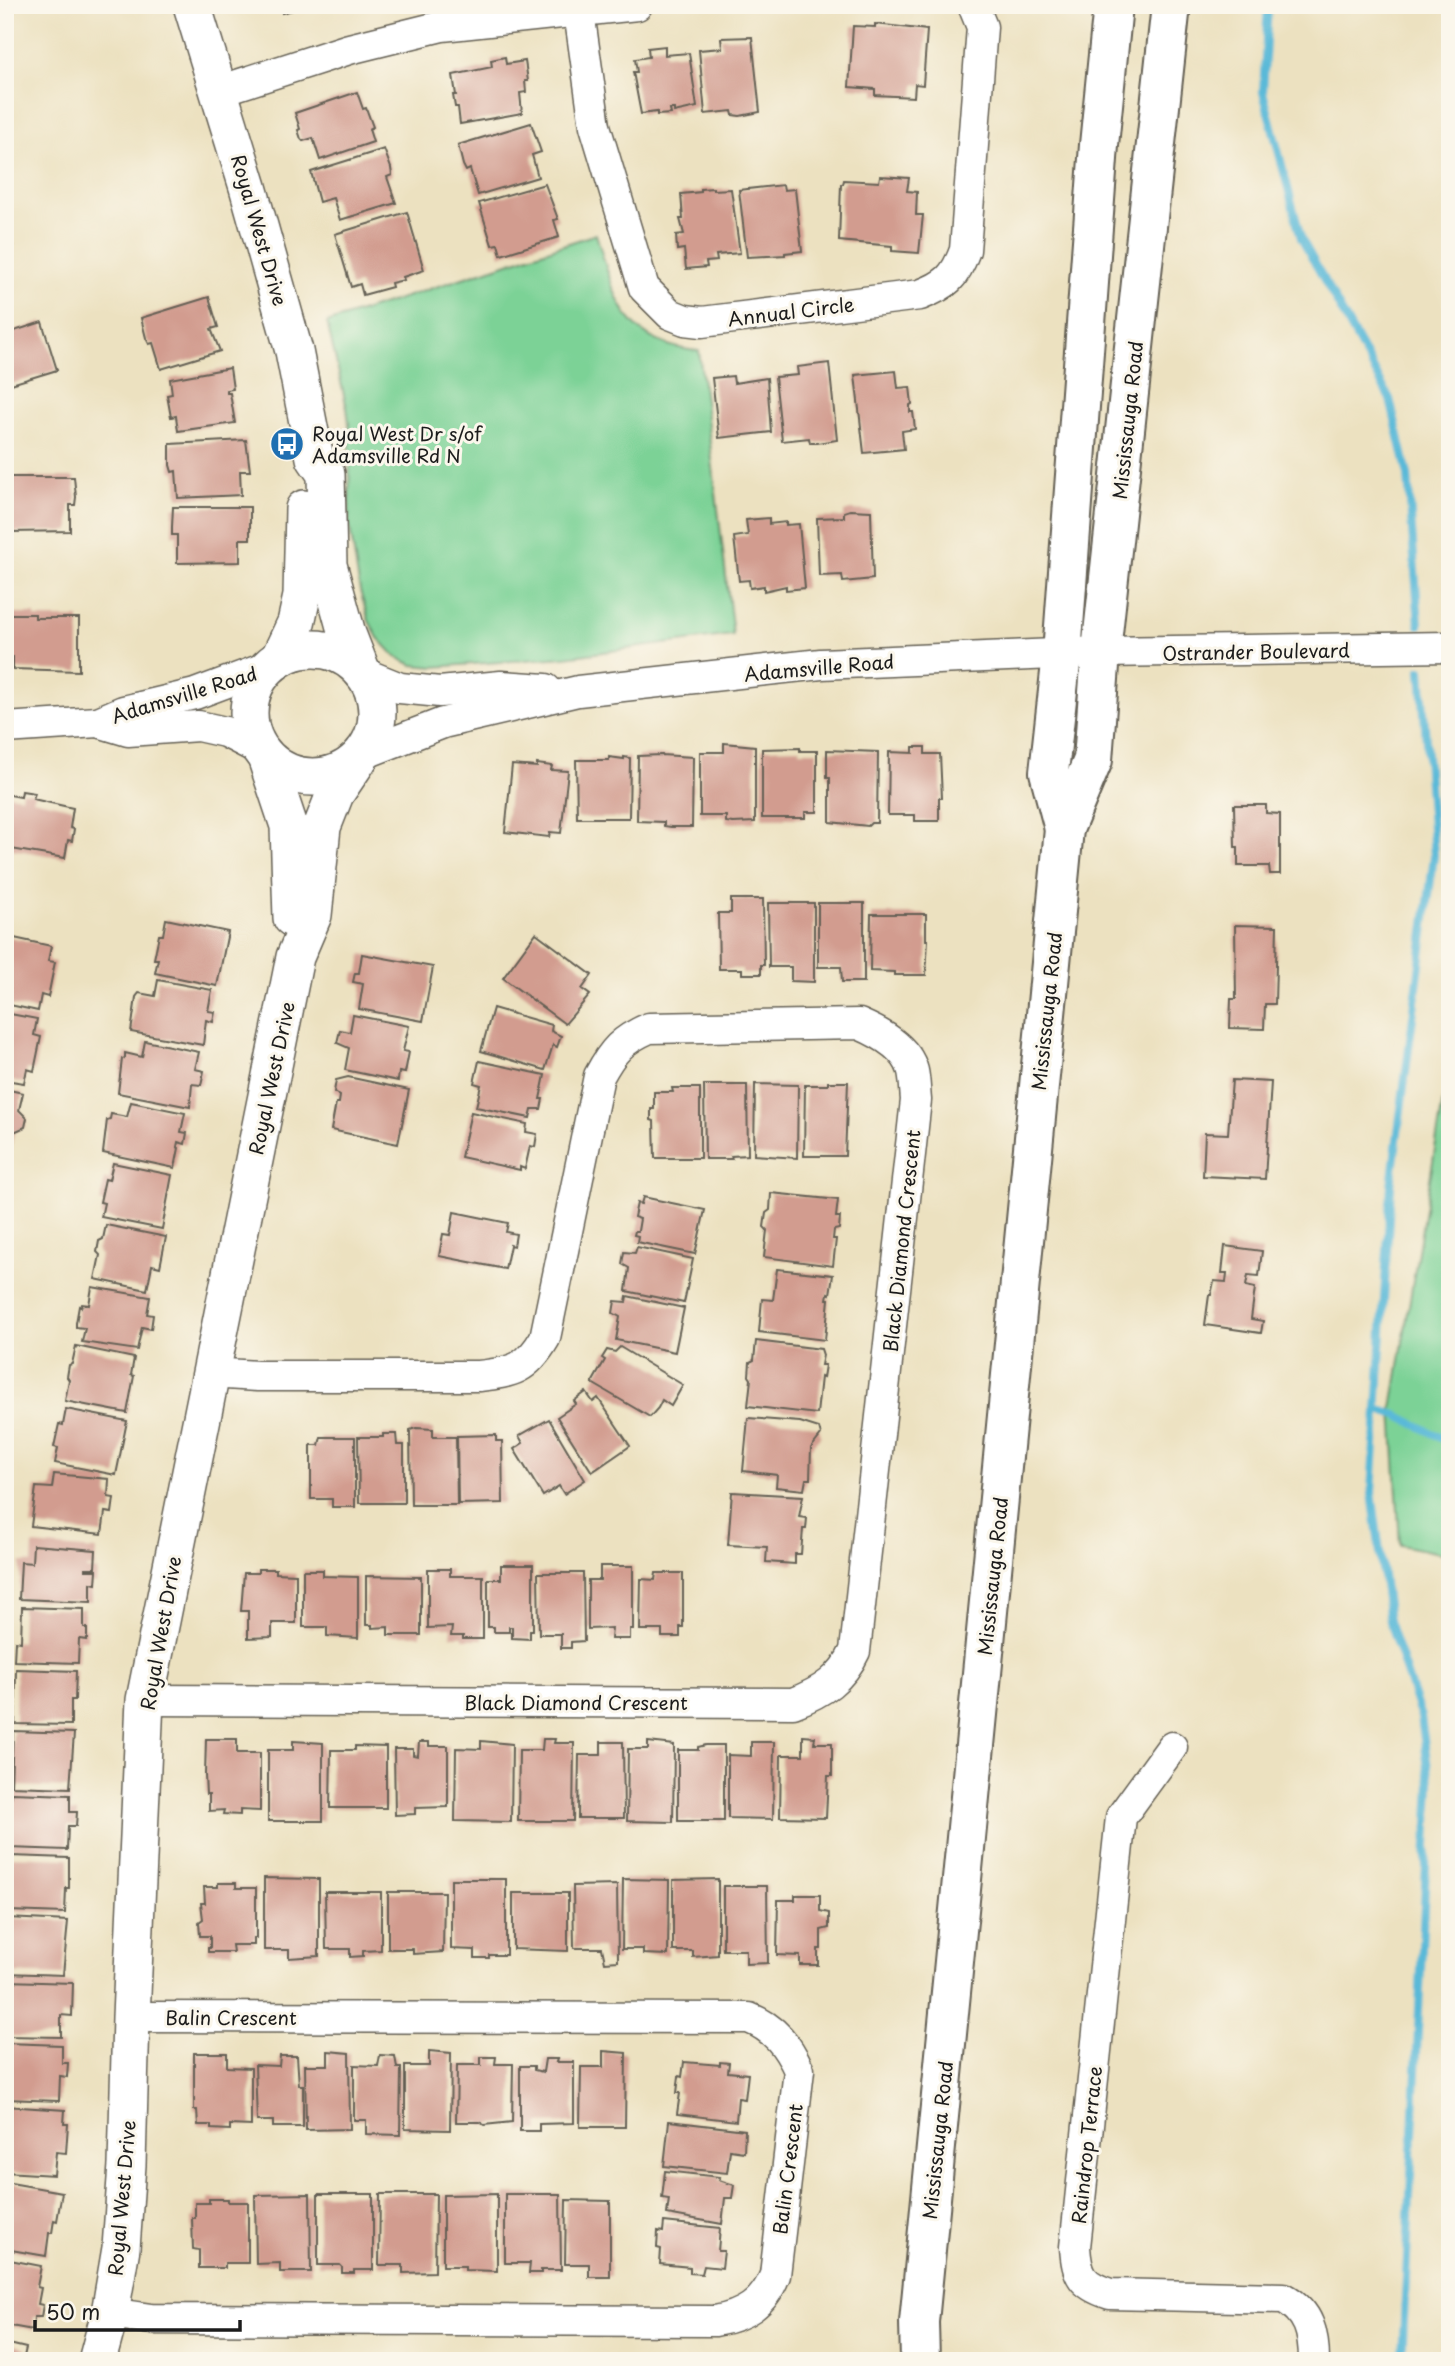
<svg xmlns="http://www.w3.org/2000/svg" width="1455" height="2366" font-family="'Playpen Sans',sans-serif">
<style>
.green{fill:#7cd296;stroke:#4c7759;stroke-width:2}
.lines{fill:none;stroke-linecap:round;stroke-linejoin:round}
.stream{stroke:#5ab9d8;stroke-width:8}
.building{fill:#d29c8f}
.minor-casing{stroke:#656155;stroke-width:33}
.tertiary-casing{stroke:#656155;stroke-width:40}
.primary-casing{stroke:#656155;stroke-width:42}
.minor{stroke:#fff;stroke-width:30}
.tertiary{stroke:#fff;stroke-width:37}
.primary{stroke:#fff;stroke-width:38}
.labels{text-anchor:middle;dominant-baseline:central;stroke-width:6;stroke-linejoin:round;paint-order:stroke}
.street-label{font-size:19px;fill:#1c1c1c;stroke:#fbf7ec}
.poi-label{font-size:19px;fill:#1c1c1c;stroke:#fbf7ec;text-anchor:start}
</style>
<rect width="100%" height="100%" fill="#fbf7ec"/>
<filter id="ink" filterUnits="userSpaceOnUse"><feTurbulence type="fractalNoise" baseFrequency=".0143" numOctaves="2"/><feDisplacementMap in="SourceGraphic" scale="14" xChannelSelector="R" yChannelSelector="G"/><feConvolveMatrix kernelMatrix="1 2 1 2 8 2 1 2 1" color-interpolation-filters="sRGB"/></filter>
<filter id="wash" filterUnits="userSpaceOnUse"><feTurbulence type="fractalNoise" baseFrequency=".00686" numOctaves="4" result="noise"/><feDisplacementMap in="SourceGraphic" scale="28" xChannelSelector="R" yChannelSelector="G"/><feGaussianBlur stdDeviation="1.57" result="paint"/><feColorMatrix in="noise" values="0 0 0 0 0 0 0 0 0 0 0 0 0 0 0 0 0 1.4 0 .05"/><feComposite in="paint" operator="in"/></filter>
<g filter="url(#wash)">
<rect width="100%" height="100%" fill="#ece1c0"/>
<g class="green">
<path d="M596,234C616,297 621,344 699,351L733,635L565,657L434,667L413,665L396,657L378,638L369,621L360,591L349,522L350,432L347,408L327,323Z"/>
<path d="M1450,1059V1555L1400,1545L1392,1408Z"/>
</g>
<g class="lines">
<g class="stream">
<path d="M1268,5L1263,92L1301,238L1390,399L1408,475L1419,625"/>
<path d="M1377,1409L1397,1415L1450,1442"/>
<path d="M1402,2361L1430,1783L1421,1717L1389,1621L1372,1492L1391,1186L1434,856L1421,670"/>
</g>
</g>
<g id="blocks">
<g class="building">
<path d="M260,5H279V6L262,11Z"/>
<path d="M280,5H295L296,9L282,13Z"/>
<path d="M875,24L927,30L923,85L915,84L914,97L875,95V89L849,87L853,26L875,27Z"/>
<path d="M752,37L760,112L740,116L733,115L732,111L705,114L699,50L722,48L721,38Z"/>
<path d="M665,46V55L689,53L697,107L674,112V109H670L671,114L657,115V112L641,114L633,72H637L635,59L649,57L648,48Z"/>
<path d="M505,57L506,64L525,61L528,81H525L526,92L520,93L522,113L460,124L458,107H455L453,95H456L453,75L492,67L491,60Z"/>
<path d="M357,92L363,109L366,108L373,127L369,129L373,142L320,160L313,138L303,141L301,139L298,130L300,129L295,113Z"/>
<path d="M531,123L541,152L532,155L538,177L478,195L470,169L466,171L463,165L458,145Z"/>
<path d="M384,149L391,168L392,175L387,177L396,203L340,220L333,198L319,202L311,172Z"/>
<path d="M880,176L909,178L907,191L917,192L916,215H923L919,253L892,251V246L839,241L841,184H843L844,180L879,182Z"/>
<path d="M545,184L558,219L554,220L559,237L501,255L498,244L492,245L479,203Z"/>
<path d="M783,185L784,190L795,189L802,251L785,253V255L747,257L739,190Z"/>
<path d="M713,188V190L731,189L740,253L716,255L717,261L706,262L707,267L686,269L684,249L677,250L676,235L684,234L680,219H683L681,194L701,192V189Z"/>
<path d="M407,212L424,270L403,277L404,280L391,283L392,287L363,295L360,284L351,287L335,234Z"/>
<path d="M5,221L13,245L5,247Z"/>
<path d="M209,297L218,327L211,329L220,351L161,369L153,343L149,344L146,338L141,318Z"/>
<path d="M42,322L57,370L5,386V334Z"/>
<path d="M829,363L837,440L817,443H810L809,438L782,441L775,377L798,375L797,367Z"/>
<path d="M230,368L233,389L227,390V393H230L235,423L178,431L176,416L171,417L167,395L172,394L170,379Z"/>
<path d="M896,371L898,388L910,387L912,404L910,405V412H913L915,429L902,431L904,449L864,453L855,375Z"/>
<path d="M733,376L734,383L767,378L771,432L719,438L712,378Z"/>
<path d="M246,440L250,471H240L241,495L178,498L176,471L172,472L170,465V444Z"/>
<path d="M5,477H74L76,497L75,505H70V531L11,532V508H5Z"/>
<path d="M173,507H250V539H240V562L177,563V535H172V527Z"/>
<path d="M850,510L871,511L873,579L843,582L842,575L819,576L817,518L844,517V512Z"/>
<path d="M769,518V524L786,522V525L799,524L805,588L786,590V586L764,591V586L750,588L749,580L739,581L734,537L748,535L746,520Z"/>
<path d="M5,614H35V618H79V671L13,669V657H5Z"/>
<path d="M724,743L755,746V822L733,823L726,822V816H700V752H724Z"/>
<path d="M913,747H925V754H940L942,798H939V821H915V815H888L889,752L913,753Z"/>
<path d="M800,748V751H817V812H805V818H762V749Z"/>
<path d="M827,750L878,752L877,823H871L868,826L830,822V778H827Z"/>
<path d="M661,755L693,757L692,827H671L664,826V822L637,821L638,756Z"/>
<path d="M609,757L624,759V757L630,758L629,818H577L576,760H609Z"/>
<path d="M537,764L552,766L551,770L568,771L561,833L550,832L549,837L505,832L512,765L537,767Z"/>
<path d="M22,791L35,793L33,799L73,808L70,828L74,829L72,841L68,840L65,858L5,848V794L21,797Z"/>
<path d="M1234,805H1266V813L1280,814V874H1270L1269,866H1238V847H1235Z"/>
<path d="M731,899H763L764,965H761V974H742V969H719L718,913H731Z"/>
<path d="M768,903H814V982L791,981V967H769Z"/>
<path d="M818,903H864V982H842L841,967H818Z"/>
<path d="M871,914H926V940H928L926,975H895V972L870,971Z"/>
<path d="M166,919L228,932L217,986L155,973L158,959H154L159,935H163Z"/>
<path d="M1235,925L1277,926L1275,1004H1265L1264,1029L1230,1028L1231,999H1236Z"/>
<path d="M536,933L592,975L582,989L590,995L565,1024L503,978Z"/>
<path d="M5,936L51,946L48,961L55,962L48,997L41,995L38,1011L5,1004Z"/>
<path d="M362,954L433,967L423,1021L359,1009L363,984L353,982L355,973H359Z"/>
<path d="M158,980L212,990L208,1011L215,1012L213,1022L206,1020L203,1045L131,1032L136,997L139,993L155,996Z"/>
<path d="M493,1008L552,1025L551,1031L561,1036L557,1047L553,1045L545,1070L481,1051Z"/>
<path d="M5,1013L37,1019L34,1035L41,1037L34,1071L27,1069L24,1083L5,1080Z"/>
<path d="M353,1015L409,1026L403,1051L409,1052L405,1073L399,1072L398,1081L345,1070L349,1048L337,1043L340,1030L350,1032Z"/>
<path d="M145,1041L199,1052L195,1069L204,1071L201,1085L192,1084L190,1107L118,1093L122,1059L125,1058V1053L142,1057Z"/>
<path d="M479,1061L545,1075L540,1099H543L541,1109H532L530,1118L476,1107L481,1085L474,1083Z"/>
<path d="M348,1077L409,1090L398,1144L331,1130L336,1103H339L340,1096L334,1092L336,1080Z"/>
<path d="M1232,1080L1271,1082L1265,1179L1203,1176L1205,1133L1228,1134Z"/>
<path d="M828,1082H848L845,1156H804L805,1085H828Z"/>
<path d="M755,1084L798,1085L797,1158L754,1155Z"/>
<path d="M704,1085H747L748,1155L731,1156L732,1159H705Z"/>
<path d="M672,1088H700V1158H655L654,1121L651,1120V1109H654V1092H673Z"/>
<path d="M5,1089L23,1093L19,1110L27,1118L25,1127L14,1132L9,1158L5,1157Z"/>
<path d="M131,1102L185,1113L181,1132L187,1133L185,1144L178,1142L177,1147L179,1148L175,1168L103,1153L107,1120L110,1119L111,1114L127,1117Z"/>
<path d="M471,1112L527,1124L526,1132L537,1134L535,1147L530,1146L525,1169L520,1167V1170L461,1157Z"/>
<path d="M113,1163L172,1175L162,1229L101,1217L104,1203L100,1202L105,1179L109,1180Z"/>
<path d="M771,1193L838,1200L836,1217H840L839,1229L834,1230L833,1239H836L833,1266L764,1257L767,1230L764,1227L766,1213L770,1210Z"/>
<path d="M643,1197L705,1210L695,1254L637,1242L638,1236L634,1235L635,1231H638L640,1219L634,1217L637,1203L641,1204Z"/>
<path d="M454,1212L508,1223L506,1232L516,1234L514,1246L510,1245L505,1269L439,1256L443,1234L450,1235Z"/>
<path d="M106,1225L166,1237L160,1267L152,1265L147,1290L95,1279L100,1255L97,1252L99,1241L103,1239Z"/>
<path d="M1225,1246L1262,1251L1259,1276L1248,1275L1246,1286L1255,1288L1251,1319L1263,1321L1261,1333L1205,1325L1209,1295H1211L1214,1281L1226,1282L1227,1273H1222Z"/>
<path d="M637,1247L693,1259L684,1303L626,1291L629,1268L622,1264L624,1252L635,1253Z"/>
<path d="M777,1269L833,1275L830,1294L828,1293L827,1299H829L825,1340L759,1332L762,1299L773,1300Z"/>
<path d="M92,1287L150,1297L147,1314L153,1315L151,1329L142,1327L137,1350L82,1342L85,1328L76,1327V1323L79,1306L81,1307L82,1304L89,1305Z"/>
<path d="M627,1296L684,1308L675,1352L616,1340L620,1317L613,1313L615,1301L626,1302Z"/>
<path d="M756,1341L821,1349L823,1355L821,1365H825L823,1378L821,1377L817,1414L748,1406L751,1379L749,1376L750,1362L754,1360Z"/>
<path d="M76,1346L134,1358L131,1375L134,1376L127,1413L65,1401L69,1380L67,1377L69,1365L72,1364Z"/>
<path d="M620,1347L683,1385L671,1406L662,1400L658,1408L650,1417L592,1383L605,1360L602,1358L607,1350L615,1352Z"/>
<path d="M586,1392L593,1402L598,1398L630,1446L592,1472L557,1417L576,1404L574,1401Z"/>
<path d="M66,1409L127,1421L116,1475L55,1463L58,1448L54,1447L59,1424L63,1425Z"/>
<path d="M748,1418L800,1422L819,1428L821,1435L811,1448L810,1479H806L804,1490L776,1487L777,1475L743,1471Z"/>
<path d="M549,1419L585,1480L564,1494L559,1486L543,1496L514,1449L523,1443L519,1436Z"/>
<path d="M416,1428L433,1429V1437H456L457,1505H411L410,1430Z"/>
<path d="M383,1434H396L397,1445H404V1503H359L358,1437H383Z"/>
<path d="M496,1435V1441H502L503,1503L458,1504L457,1436Z"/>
<path d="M321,1437H355V1507H332V1499H311V1445H319Z"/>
<path d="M54,1474L109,1479L108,1497L114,1498L112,1513L105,1512L102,1534L31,1526L36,1487L52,1488Z"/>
<path d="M732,1492L803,1496L799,1517L807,1518L806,1529H803L801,1554H795V1564L766,1562L767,1547L728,1545Z"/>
<path d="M33,1545L96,1550L95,1568H86V1570H97L96,1584L91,1583V1602L19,1599L21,1562L32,1563Z"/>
<path d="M501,1565H533V1631H530V1639L512,1638V1627H509V1632H494V1627H488V1579H501Z"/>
<path d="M600,1566H633V1629H630V1639H611L612,1628L588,1629V1580H600Z"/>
<path d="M258,1569H276V1573L296,1574V1623H272V1637L248,1638V1611H241L244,1573H258Z"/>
<path d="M428,1569H450V1576H483V1639H463V1636H451L452,1627L428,1628Z"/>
<path d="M303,1570H323V1576L358,1577V1638L327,1636V1627H303Z"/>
<path d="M538,1573H583L584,1641L571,1642V1648H561V1634H539Z"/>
<path d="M656,1573H683V1627H680V1637H662V1630H640L641,1579L655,1580Z"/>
<path d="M366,1576L421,1577V1635H388V1627L372,1628V1625H366Z"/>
<path d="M22,1607L84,1609V1628H87V1640L79,1639L78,1663L14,1661L15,1641L21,1642Z"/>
<path d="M16,1669L76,1671L75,1700H71V1725L15,1724Z"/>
<path d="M13,1731L74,1733L70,1788L11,1786Z"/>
<path d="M803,1736L815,1737L814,1743H832V1776H828L826,1818L780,1817L781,1755H803Z"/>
<path d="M206,1739H237V1753H260V1811L240,1810V1815L223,1814L224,1810L209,1811V1794H206L205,1775Z"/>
<path d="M543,1739H555L554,1743H574L573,1821H518L519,1750H542Z"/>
<path d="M293,1741L323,1743V1821H268V1750H293Z"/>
<path d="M481,1741L512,1744L511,1822L455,1821L456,1748L481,1749Z"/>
<path d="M419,1742H429V1746H448V1807L415,1808V1814L395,1815L394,1749H413V1755L418,1756Z"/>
<path d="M601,1742H623L624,1818H578L579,1755H601Z"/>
<path d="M648,1742L674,1745L673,1822L627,1821L628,1749H648Z"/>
<path d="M751,1742H774L773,1819L728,1818V1755L751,1756Z"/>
<path d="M706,1745H724V1821H678V1750H698V1747Z"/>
<path d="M355,1746L386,1747V1808H330L331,1750H355Z"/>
<path d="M12,1793L70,1795V1812H77L76,1826H68L67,1850L9,1848L11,1822L8,1819Z"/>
<path d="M11,1856L69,1858V1888H66L65,1913L9,1911Z"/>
<path d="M264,1878L319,1879V1956L289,1958V1950H264Z"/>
<path d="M451,1879H506V1955H489V1958H475V1950L451,1949Z"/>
<path d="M623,1879L669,1880L668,1955L643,1954V1949H622Z"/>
<path d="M718,1879V1955L693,1957V1951H673V1880Z"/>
<path d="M218,1883H236V1888H256V1938H254V1945H232L233,1952H208V1948H210V1936H200L199,1922L203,1919L201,1903H205L204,1887H218Z"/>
<path d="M617,1885L618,1961L605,1962L602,1948H574L573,1886Z"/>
<path d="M723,1886H767L768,1963L746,1964V1950H723Z"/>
<path d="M325,1892H381V1950L363,1951V1956L350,1957V1949H326Z"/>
<path d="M388,1892H444L443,1952L413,1954V1949H388Z"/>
<path d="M513,1893H568V1951L513,1949Z"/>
<path d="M795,1895H820V1911L829,1913V1928L821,1930V1949H818V1965H800V1956L777,1955L778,1900H795Z"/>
<path d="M7,1918L68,1921L63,1975L5,1973Z"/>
<path d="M7,1981L73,1983L72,2016L61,2015V2037L5,2036Z"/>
<path d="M5,2043L62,2045V2063H68L67,2077L60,2076L59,2101L5,2099Z"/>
<path d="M328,2051L349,2053L350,2129L306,2130L305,2065H328Z"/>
<path d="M429,2051L451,2053L450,2130L405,2129V2066H429Z"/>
<path d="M603,2051L626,2053L625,2127H580L581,2067H603Z"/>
<path d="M194,2053H227V2067L251,2068V2126L230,2125V2130L211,2129V2125H198L197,2110H194Z"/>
<path d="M380,2055L395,2056L397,2068H401L400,2135L366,2134V2120H354V2065L378,2066Z"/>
<path d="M280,2056H297L299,2085H303V2127H273V2121H257L255,2065L279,2066Z"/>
<path d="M481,2057H496L495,2064H513L512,2122L484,2125L480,2122H456L457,2065H481Z"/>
<path d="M545,2059H557L556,2062H574V2123L539,2124V2131H520V2066H534V2070L543,2072Z"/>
<path d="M684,2062L720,2065V2062L729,2063L728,2072L748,2074L745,2099L738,2098L736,2121L677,2114L680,2093H677L679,2076L682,2077Z"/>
<path d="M5,2106L65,2110L64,2124H68L66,2153L56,2152L54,2175L5,2172Z"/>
<path d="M669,2121L745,2130L744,2152L730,2150L727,2173L664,2166Z"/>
<path d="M665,2171L720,2177L719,2180L734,2185L732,2198H725L722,2224L667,2214L669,2199L662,2198Z"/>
<path d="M5,2182L62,2192L57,2221L54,2220L52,2233H49L46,2256L5,2249Z"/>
<path d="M310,2194L311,2272H280V2263L256,2264L255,2195Z"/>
<path d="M318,2194H373V2270H354V2273H342V2267L340,2265H318Z"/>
<path d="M380,2194H436L435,2272L403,2273V2265H379Z"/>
<path d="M497,2194V2271L465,2270V2266H443V2195Z"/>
<path d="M505,2194H560L561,2270H541V2273H529L530,2263H505Z"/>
<path d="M209,2199H228V2202H248V2263H225V2268H199V2250L193,2249L192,2218H195V2203H209Z"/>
<path d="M566,2200L610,2201V2277H589V2264H565Z"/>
<path d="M664,2222L720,2228L718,2251H724L722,2268L704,2266L702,2274L690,2273V2267L660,2264L661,2249L657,2248L658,2231L663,2232Z"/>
<path d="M5,2259L41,2266L37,2287L41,2288L38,2304L43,2305L41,2317H34L33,2330L5,2325Z"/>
<path d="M5,2343L26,2348L23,2361H5Z"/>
</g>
</g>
</g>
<g filter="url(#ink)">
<use href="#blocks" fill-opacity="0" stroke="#656155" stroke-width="2"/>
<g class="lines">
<g class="minor-casing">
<g id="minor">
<path d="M579,12L595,126L644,288L670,314L685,320L702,322L920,295C946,285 955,278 965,250L982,27L973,5"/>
<path d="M219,91L349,49L442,26L637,5"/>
<path d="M363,673L400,688L440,692L501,686L546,689"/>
<path d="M98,722L128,731L198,726L225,732L262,751"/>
<path d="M5,728L98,722L123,711L195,694L270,666"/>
<path d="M363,754L443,723L578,691L821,664L1101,652L1450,647"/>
<path d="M145,1700L793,1703C822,1692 842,1679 855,1651L916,1100C915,1091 915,1080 913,1071C907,1047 880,1033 859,1024L649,1028C622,1040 613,1050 599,1076L545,1338C527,1369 514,1372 479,1376H257L210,1373"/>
<path d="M1172,1747L1121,1817L1075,2247C1077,2276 1082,2285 1110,2294L1284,2298C1309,2312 1314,2333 1314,2361"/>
<path d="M110,2313L151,2319L715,2321C744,2316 764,2304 775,2275L799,2070C788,2046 775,2028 749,2018L131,2017"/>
</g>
</g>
<g class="tertiary-casing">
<g id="tertiary">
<path d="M192,5L248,187L294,351L315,458L326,474L328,565L347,634L361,670"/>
<circle cx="313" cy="713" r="64"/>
<path d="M279,659L296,623L302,596L304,509"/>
<path d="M266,757L289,826L292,918"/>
<path d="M97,2361L110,2313L121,2248L127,2165L131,2017L145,1700L295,957L313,915L322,827L335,794L358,760"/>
</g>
</g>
<g class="primary-casing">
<g id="primary">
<path d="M1064,829L1049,772L1062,654L1099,145L1113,5"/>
<path d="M920,2361L919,2322L1064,829L1093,760L1101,652L1171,5"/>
</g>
</g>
<use href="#minor" class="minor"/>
<use href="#tertiary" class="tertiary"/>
<use href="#primary" class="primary"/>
</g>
</g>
<defs>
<g id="bus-disc" transform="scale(1.75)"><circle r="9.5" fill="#1f6fb2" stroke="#fbf7ec"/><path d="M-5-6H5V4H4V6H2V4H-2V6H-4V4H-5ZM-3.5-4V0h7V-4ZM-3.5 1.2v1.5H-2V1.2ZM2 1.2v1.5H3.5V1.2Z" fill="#fff"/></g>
</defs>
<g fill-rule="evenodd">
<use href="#bus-disc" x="287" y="444"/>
</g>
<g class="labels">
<g class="street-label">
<text transform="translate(260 230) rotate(74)">Royal West Drive</text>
<text transform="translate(791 311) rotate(-7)">Annual Circle</text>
<text transform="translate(1127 420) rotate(-84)">Mississauga Road</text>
<text transform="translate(1256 651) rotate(-1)">Ostrander Boulevard</text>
<text transform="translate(819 667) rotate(-5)">Adamsville Road</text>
<text transform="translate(184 694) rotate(-17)">Adamsville Road</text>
<text transform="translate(1046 1011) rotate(-84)">Mississauga Road</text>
<text transform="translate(271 1078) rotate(-78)">Royal West Drive</text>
<text transform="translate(901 1241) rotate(-84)">Black Diamond Crescent</text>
<text transform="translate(992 1576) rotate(-84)">Mississauga Road</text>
<text transform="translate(160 1633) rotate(-80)">Royal West Drive</text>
<text x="576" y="1702">Black Diamond Crescent</text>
<text x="231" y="2017">Balin Crescent</text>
<text transform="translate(937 2140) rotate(-84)">Mississauga Road</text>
<text transform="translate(1086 2145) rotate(-84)">Raindrop Terrace</text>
<text transform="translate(787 2169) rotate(-83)">Balin Crescent</text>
<text transform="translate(121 2198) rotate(-85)">Royal West Drive</text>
</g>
<g class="poi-label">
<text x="312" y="433">Royal West Dr s/of<tspan x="312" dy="22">Adamsville Rd N</tspan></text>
</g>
</g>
<rect width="1455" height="2366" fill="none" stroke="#fbf7ec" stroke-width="28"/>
<path d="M35 2320v10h205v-10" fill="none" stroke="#1c1c1c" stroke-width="3.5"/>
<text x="46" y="2320" font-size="21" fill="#1c1c1c" stroke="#fbf7ec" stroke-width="5" paint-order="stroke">50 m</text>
</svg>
